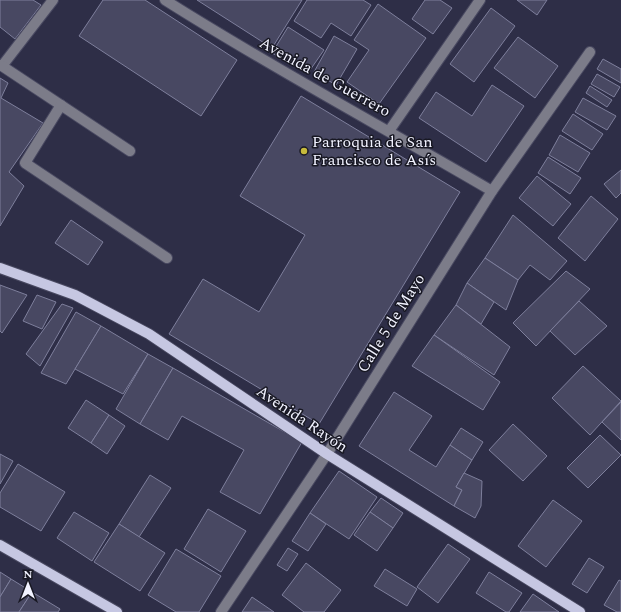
<svg xmlns="http://www.w3.org/2000/svg" width="621" height="612" font-family="Spectral,serif">
<style>
.building{fill:#484862;stroke:#7e7f9c}
.lines{fill:none;stroke-linecap:round;stroke-linejoin:round}
.minor-casing{stroke:#494961;stroke-width:12}
.major-casing{stroke:#494961;stroke-width:12}
.minor{stroke:#7c7c89;stroke-width:10}
.major{stroke:#c6c7e2;stroke-width:10}
.poi-dot{fill:#c7bb3c;stroke:#181823;stroke-width:1.5}
.labels{text-anchor:middle;dominant-baseline:central;stroke-width:3;stroke-linejoin:round;paint-order:stroke}
.street-label{font-size:16px;fill:#f1f2ff;stroke:#181823}
.poi-label{font-size:16px;fill:#f1f2ff;stroke:#181823;text-anchor:start}
</style>
<rect width="100%" height="100%" fill="#2e2e47"/>
<g class="building">
<path d="M0,0H33L41,5L15,39L0,27Z"/>
<path d="M103,0H145L237,60L201,116L79,36Z"/>
<path d="M197,0H302L272,48Z"/>
<path d="M307,0H363L371,5L351,36L331,23L321,38L294,21Z"/>
<path d="M425,0H440L452,8L433,34L412,19Z"/>
<path d="M517,0H547L537,15Z"/>
<path d="M378,4L426,38L379,104L347,82L369,50L354,40Z"/>
<path d="M491,8L515,26L474,82L450,64Z"/>
<path d="M288,27L324,50L308,73L272,53Z"/>
<path d="M334,36L357,49L336,85L314,72Z"/>
<path d="M518,37L558,66L535,98L494,68Z"/>
<path d="M603,59L621,69V83L597,69Z"/>
<path d="M597,74L620,87L614,97L591,84Z"/>
<path d="M0,78L8,83L1,98L43,123L9,172L24,186L0,226Z"/>
<path d="M492,85L524,106L486,162L419,118L436,92L472,116Z"/>
<path d="M590,86L612,100L607,107L586,93Z"/>
<path d="M301,96L460,192L319,424L169,334L203,279L259,312L305,235L240,196Z"/>
<path d="M583,98L616,116L607,130L575,112Z"/>
<path d="M573,114L603,134L592,150L562,131Z"/>
<path d="M560,135L590,153L578,172L549,155Z"/>
<path d="M548,157L581,178L570,194L538,173Z"/>
<path d="M621,170V193L616,198L604,184Z"/>
<path d="M537,176L571,204L553,226L519,198Z"/>
<path d="M591,196L618,219L585,261L558,238Z"/>
<path d="M513,215L567,261L550,280L530,265L518,280L485,258Z"/>
<path d="M71,220L103,242L88,265L55,243Z"/>
<path d="M485,258L518,280L506,310L467,283Z"/>
<path d="M566,271L590,289L536,346L513,323Z"/>
<path d="M467,283L494,302L481,324L456,305Z"/>
<path d="M0,285L27,295L2,333L0,331Z"/>
<path d="M37,295L56,302L42,329L23,321Z"/>
<path d="M579,301L607,326L575,355L550,331Z"/>
<path d="M62,304L73,308L40,366L26,354Z"/>
<path d="M456,305L510,347L494,375L434,335Z"/>
<path d="M76,312L101,326L66,384L41,373Z"/>
<path d="M101,326L148,354L123,394L75,369Z"/>
<path d="M434,335L500,382L483,410L412,366Z"/>
<path d="M148,354L173,368L140,424L116,409Z"/>
<path d="M583,366L621,401L590,435L552,398Z"/>
<path d="M173,368L302,442L260,514L220,492L244,450L182,416L168,440L140,424Z"/>
<path d="M394,392L432,416L409,450L436,467L450,445L472,460L456,487L462,490L454,506L359,446Z"/>
<path d="M86,400L109,415L91,443L68,428Z"/>
<path d="M621,402V440L602,422Z"/>
<path d="M109,415L125,426L107,454L91,443Z"/>
<path d="M513,424L547,456L523,481L489,450Z"/>
<path d="M461,428L483,442L472,460L450,445Z"/>
<path d="M600,435L621,455L588,488L567,468Z"/>
<path d="M0,454L13,461L0,484Z"/>
<path d="M18,464L65,492L41,531L0,507V493Z"/>
<path d="M339,471L377,497L349,539L310,513Z"/>
<path d="M464,473L482,481L481,506L475,518L454,506L462,490L456,487Z"/>
<path d="M150,475L171,488L139,537L119,524Z"/>
<path d="M381,498L403,513L393,528L370,512Z"/>
<path d="M553,500L582,521L546,567L518,546Z"/>
<path d="M208,509L246,531L221,572L184,549Z"/>
<path d="M74,512L109,533L92,561L57,538Z"/>
<path d="M370,512L393,528L377,551L354,535Z"/>
<path d="M310,513L326,524L308,551L292,541Z"/>
<path d="M119,524L165,553L140,591L94,562Z"/>
<path d="M448,544L470,559L438,603L417,587Z"/>
<path d="M288,548L298,554L287,571L277,565Z"/>
<path d="M176,549L221,576L199,612H176L148,595Z"/>
<path d="M589,558L604,567L587,593L572,584Z"/>
<path d="M306,563L341,590L324,612H304L282,595Z"/>
<path d="M385,569L417,589L407,606L374,586Z"/>
<path d="M0,572L11,579L0,597Z"/>
<path d="M489,572L522,593L509,612H506L476,593Z"/>
<path d="M11,579L32,592L19,612H0V597Z"/>
<path d="M619,580L621,581V612H617L604,605Z"/>
<path d="M32,592L60,609L58,612H19Z"/>
<path d="M533,594L559,612H520Z"/>
<path d="M252,597L274,612H242Z"/>
</g>
<g class="lines">
<g class="minor-casing">
<g id="minor">
<path d="M165,0C272,68 383,127 492,191"/>
<path d="M0,65L2,66L53,0"/>
<path d="M2,66L130,151"/>
<path d="M61,105L25,163L167,258"/>
<path d="M389,131L480,0"/>
<path d="M221,612L327,454L492,191L590,52"/>
</g>
</g>
<g class="major-casing">
<g id="major">
<path d="M0,268L75,295L149,334L327,454L580,612"/>
<path d="M0,545L117,612"/>
</g>
</g>
<use href="#minor" class="minor"/>
<use href="#major" class="major"/>
</g>
<circle class="poi-dot" cx="304" cy="151" r="4"/>
<g class="labels">
<g class="street-label">
<text transform="translate(325 77) rotate(29)">Avenida de Guerrero</text>
<text transform="translate(391 323) rotate(-58)">Calle 5 de Mayo</text>
<text transform="translate(302 419) rotate(34)">Avenida Rayón</text>
</g>
<g class="poi-label">
<text x="312" y="142">Parroquia de San<tspan x="312" dy="18">Francisco de Asís</tspan></text>
</g>
</g>
<g transform="translate(28 584)" stroke="#181823" stroke-width="3" paint-order="stroke">
<path d="M0-3L7 15L0 10L-7 15Z" fill="#f1f2ff"/>
<text y="-6" font-size="11" font-weight="bold" text-anchor="middle" fill="#f1f2ff">N</text>
</g>
</svg>
